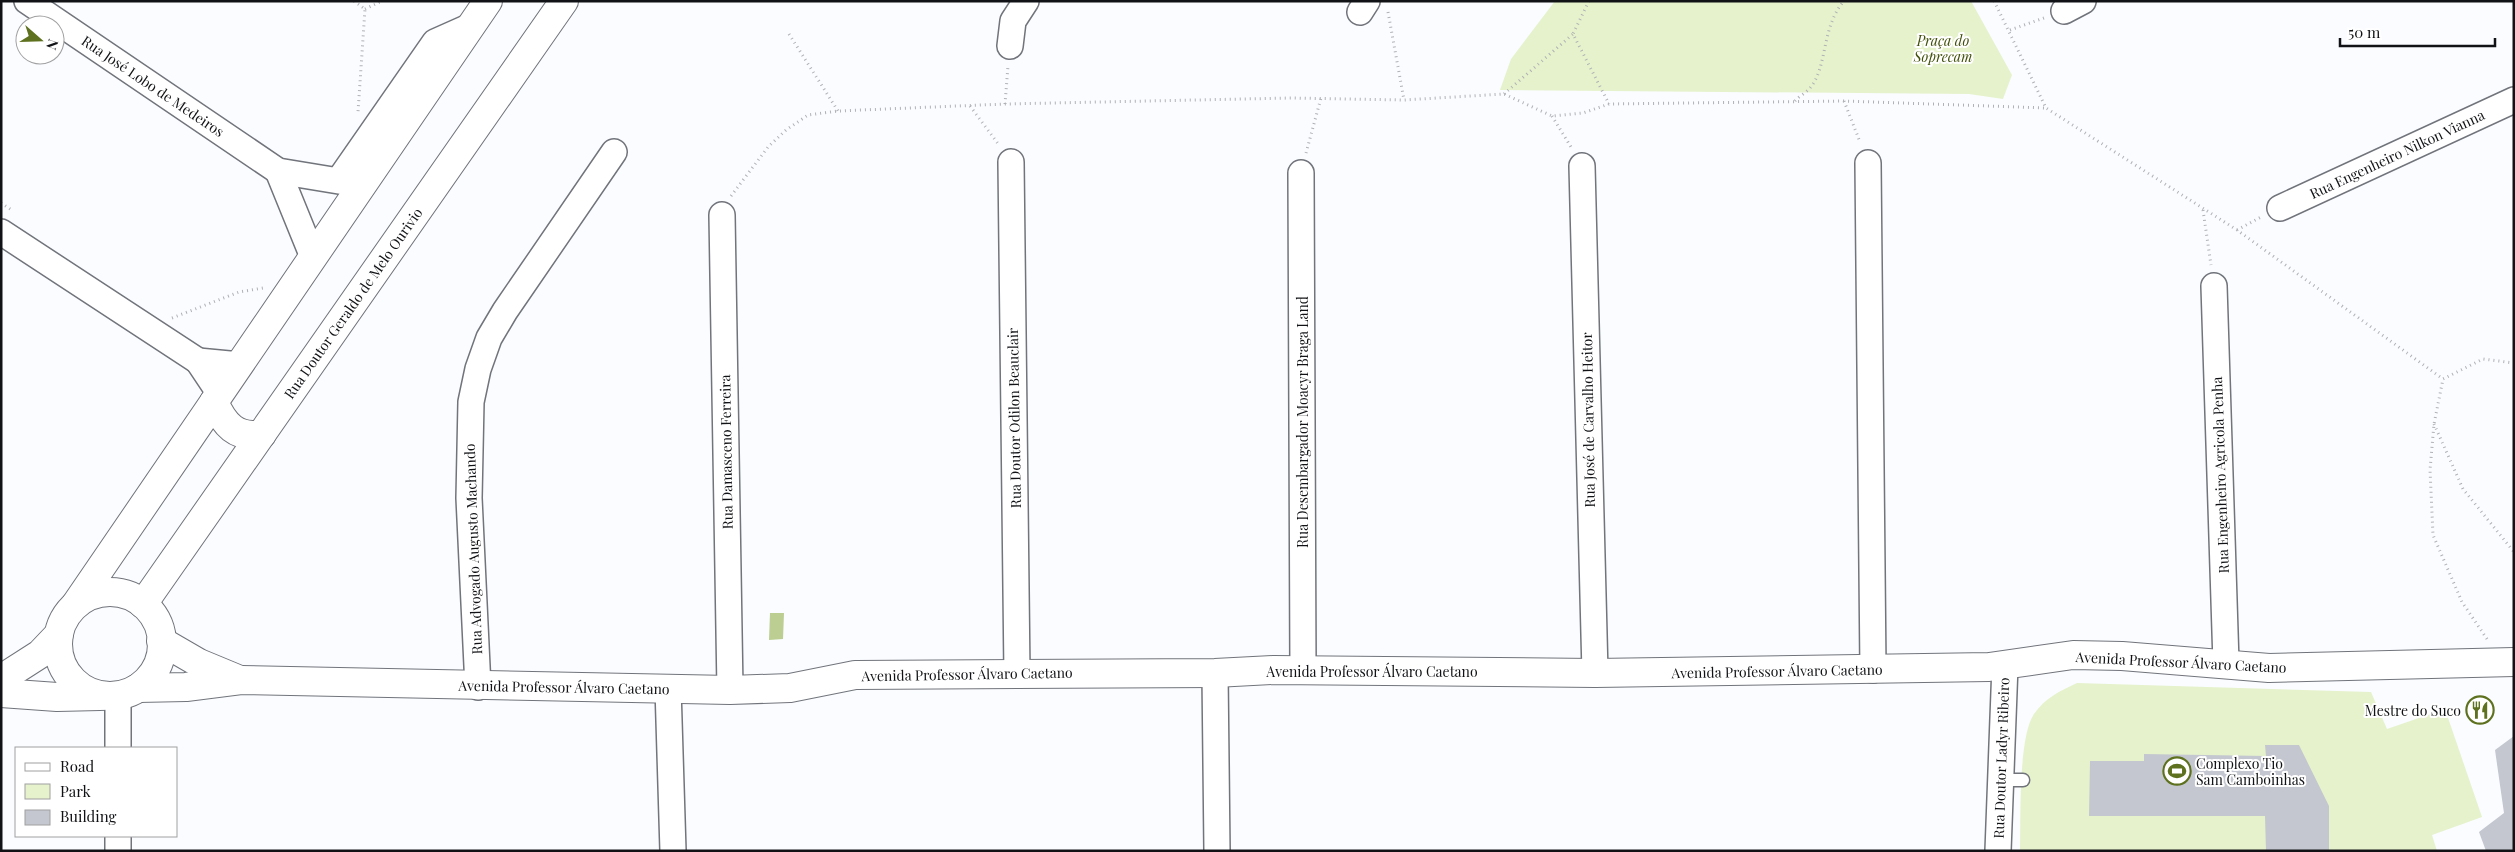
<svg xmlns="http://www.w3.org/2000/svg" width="2515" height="852" font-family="'Playfair Display',serif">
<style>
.green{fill:#e6f2cc}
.water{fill:#bcce91}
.building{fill:#c4c7cf}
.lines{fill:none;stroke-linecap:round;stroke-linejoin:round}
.lane-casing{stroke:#71747b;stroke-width:15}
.street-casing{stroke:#71747b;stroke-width:28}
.secondary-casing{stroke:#71747b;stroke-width:30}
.path{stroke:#b0b1b4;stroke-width:3;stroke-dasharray:1 4;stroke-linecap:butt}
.lane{stroke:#fff;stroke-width:12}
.street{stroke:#fff;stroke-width:25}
.secondary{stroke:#fff;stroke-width:28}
.labels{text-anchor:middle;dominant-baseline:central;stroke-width:4;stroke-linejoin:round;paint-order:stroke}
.park-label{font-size:14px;font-style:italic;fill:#41500b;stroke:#fff}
.street-label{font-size:14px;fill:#111215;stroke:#fff}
.poi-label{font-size:14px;fill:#111215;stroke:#fff;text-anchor:end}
</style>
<rect width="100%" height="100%" fill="#fafcff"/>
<g class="green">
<path d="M1555,1H1971L2012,75L2003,99L1969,94L1500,90L1511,59Z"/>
<path d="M2077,683L2371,692L2387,729L2445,709L2482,817L2432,835L2437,851H2020C2021,820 2018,737 2034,714C2045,698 2060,691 2077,683Z"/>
</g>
<path class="water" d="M770,613H784L783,639L769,640Z"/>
<g class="building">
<path d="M2514,736V851H2486L2479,832L2504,813L2495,750Z"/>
<path d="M2265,745H2299L2329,806V851H2266L2265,816H2089L2090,761H2144V754L2266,756Z"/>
</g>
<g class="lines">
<g class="lane-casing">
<path id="lane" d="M1999,780H2023"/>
</g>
<g class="street-casing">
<g id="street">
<path d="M27,1L278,171L363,185"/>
<path d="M2064,11L2083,1"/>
<path d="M1360,12L1367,1"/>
<path d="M1010,46L1013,21L1026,1"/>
<path d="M1011,162L1017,674"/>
<path d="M1868,163L1873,670"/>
<path d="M1582,166L1595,673"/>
<path d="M278,171L313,257"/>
<path d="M1301,173L1303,670"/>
<path d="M339,180L435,42L471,26"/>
<path d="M2280,208L2514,100"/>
<path d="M722,215L730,690"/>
<path d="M1,232L198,361"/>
<path d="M2214,286L2226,663"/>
<path d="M220,394L198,361L240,365"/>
<path d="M1215,673L1217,851"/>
<path d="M478,687L469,498L471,402L478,369L489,338L505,311L614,152"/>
<path d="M668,688L673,851"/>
<path d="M118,695V748"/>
<path d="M118,836V851"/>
<path d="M1998,851L2005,665"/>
</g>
</g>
<g class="secondary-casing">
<g id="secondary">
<path d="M214,402C224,424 236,439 262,434"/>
<circle cx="110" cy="644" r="52"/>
<path d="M76,604L488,1"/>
<path d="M143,604L564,1"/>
<path d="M161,641L199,663L240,680"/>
<path d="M1,679L40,654L59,634"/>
<path d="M138,688L186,687L241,680L730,690L790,688L855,675L1215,673L1273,670L1595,673L1989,667L2073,655L2122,656L2269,668L2514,662"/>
<path d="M1,693L57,697L100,696"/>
</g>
</g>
<g class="path">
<path d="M354,1L365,9L358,112"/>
<path d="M1589,1L1573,34L1609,104"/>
<path d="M1994,1L2046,108L2237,230L2443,379"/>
<path d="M365,9L382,1"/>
<path d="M1388,12L1404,100"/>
<path d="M2010,30L2044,18"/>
<path d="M789,34L838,111"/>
<path d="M1504,94L1573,34"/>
<path d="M1795,101C1799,96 1806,93 1810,88C1828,67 1821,27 1844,1"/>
<path d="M1844,101L1860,142"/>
<path d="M1005,104L1008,66"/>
<path d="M970,106L999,145"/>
<path d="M1552,116L1571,147"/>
<path d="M1306,153L1321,98"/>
<path d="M731,196L768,147L786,130L808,115L838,111L1005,104L1291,98L1404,100L1504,94L1552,116L1583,113L1609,104L1844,101L2046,108"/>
<path d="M1,203L13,211"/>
<path d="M2203,210L2211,265"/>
<path d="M2237,230L2261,217"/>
<path d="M172,318L239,292L263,288"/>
<path d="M2434,424L2463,489L2514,552"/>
<path d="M2487,639L2462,602L2433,535L2430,470L2434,424L2443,379L2483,359L2514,363"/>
</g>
<use href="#lane" class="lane"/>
<use href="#street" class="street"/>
<use href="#secondary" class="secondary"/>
</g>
<defs>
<g id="restaurant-ring" transform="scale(1.4375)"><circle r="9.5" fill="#fff" stroke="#5e711f" stroke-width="1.5"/><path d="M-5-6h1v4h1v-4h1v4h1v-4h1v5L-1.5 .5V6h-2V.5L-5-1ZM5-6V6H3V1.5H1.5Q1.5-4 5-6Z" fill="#5e711f"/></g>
<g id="stadium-ring" transform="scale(1.4375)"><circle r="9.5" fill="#fff" stroke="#5e711f" stroke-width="1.5"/><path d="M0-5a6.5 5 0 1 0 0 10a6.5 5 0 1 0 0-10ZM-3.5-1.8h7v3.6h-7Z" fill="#5e711f"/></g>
</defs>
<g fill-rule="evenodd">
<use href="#restaurant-ring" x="2480" y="710"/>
<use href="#stadium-ring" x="2177" y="771"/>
</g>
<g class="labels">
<g class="park-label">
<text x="1943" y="40">Praça do<tspan x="1943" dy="16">Soprecam</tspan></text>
</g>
<g class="street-label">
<text transform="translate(153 86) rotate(34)">Rua José Lobo de Medeiros</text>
<text transform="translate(2397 154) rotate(-25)">Rua Engenheiro Nilkon Vianna</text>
<text transform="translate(353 303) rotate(-55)">Rua Doutor Geraldo de Melo Ourivio</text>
<text transform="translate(1014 418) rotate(-91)">Rua Doutor Odilon Beauclair</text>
<text transform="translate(1588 420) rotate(-91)">Rua José de Carvalho Heitor</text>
<text transform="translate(1302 422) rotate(-90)">Rua Desembargador Moacyr Braga Land</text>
<text transform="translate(726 452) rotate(-91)">Rua Damasceno Ferreira</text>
<text transform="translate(2220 475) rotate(-92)">Rua Engenheiro Agricola Penha</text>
<text transform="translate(473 549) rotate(-92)">Rua Advogado Augusto Machando</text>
<text transform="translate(2181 662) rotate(3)">Avenida Professor Álvaro Caetano</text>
<text x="1372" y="671">Avenida Professor Álvaro Caetano</text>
<text transform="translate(1777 671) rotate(-1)">Avenida Professor Álvaro Caetano</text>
<text transform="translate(967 674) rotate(-1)">Avenida Professor Álvaro Caetano</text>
<text transform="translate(564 687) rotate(1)">Avenida Professor Álvaro Caetano</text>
<text transform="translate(2001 758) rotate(-88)">Rua Doutor Ladyr Ribeiro</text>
</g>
<g class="poi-label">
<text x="2461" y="710">Mestre do Suco</text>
<text x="2196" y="763" text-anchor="start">Complexo Tio<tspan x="2196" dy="16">Sam Camboinhas</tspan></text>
</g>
</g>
<rect width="2515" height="852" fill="none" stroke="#111215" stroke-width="5"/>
<rect x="15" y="747" width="162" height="90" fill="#ffffff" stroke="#a0a0a1"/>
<rect x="25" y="763" width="25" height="8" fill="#ffffff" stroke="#a0a0a1"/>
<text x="60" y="772" font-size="15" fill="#111215">Road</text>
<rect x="25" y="784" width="25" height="15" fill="#e6f2cc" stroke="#a0a0a1"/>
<text x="60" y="797" font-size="15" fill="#111215">Park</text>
<rect x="25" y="810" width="25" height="15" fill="#c4c7cf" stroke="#a0a0a1"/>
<text x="60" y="822" font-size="15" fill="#111215">Building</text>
<g transform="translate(40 40) rotate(110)"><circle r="24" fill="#ffffff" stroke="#a0a0a1"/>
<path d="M0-4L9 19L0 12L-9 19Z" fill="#5e711f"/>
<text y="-8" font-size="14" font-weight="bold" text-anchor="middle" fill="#111215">N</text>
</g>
<path d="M2340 38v8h155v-8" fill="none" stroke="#111215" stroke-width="2.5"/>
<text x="2348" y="38" font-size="15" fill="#111215" stroke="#ffffff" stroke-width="4" paint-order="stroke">50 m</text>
</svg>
